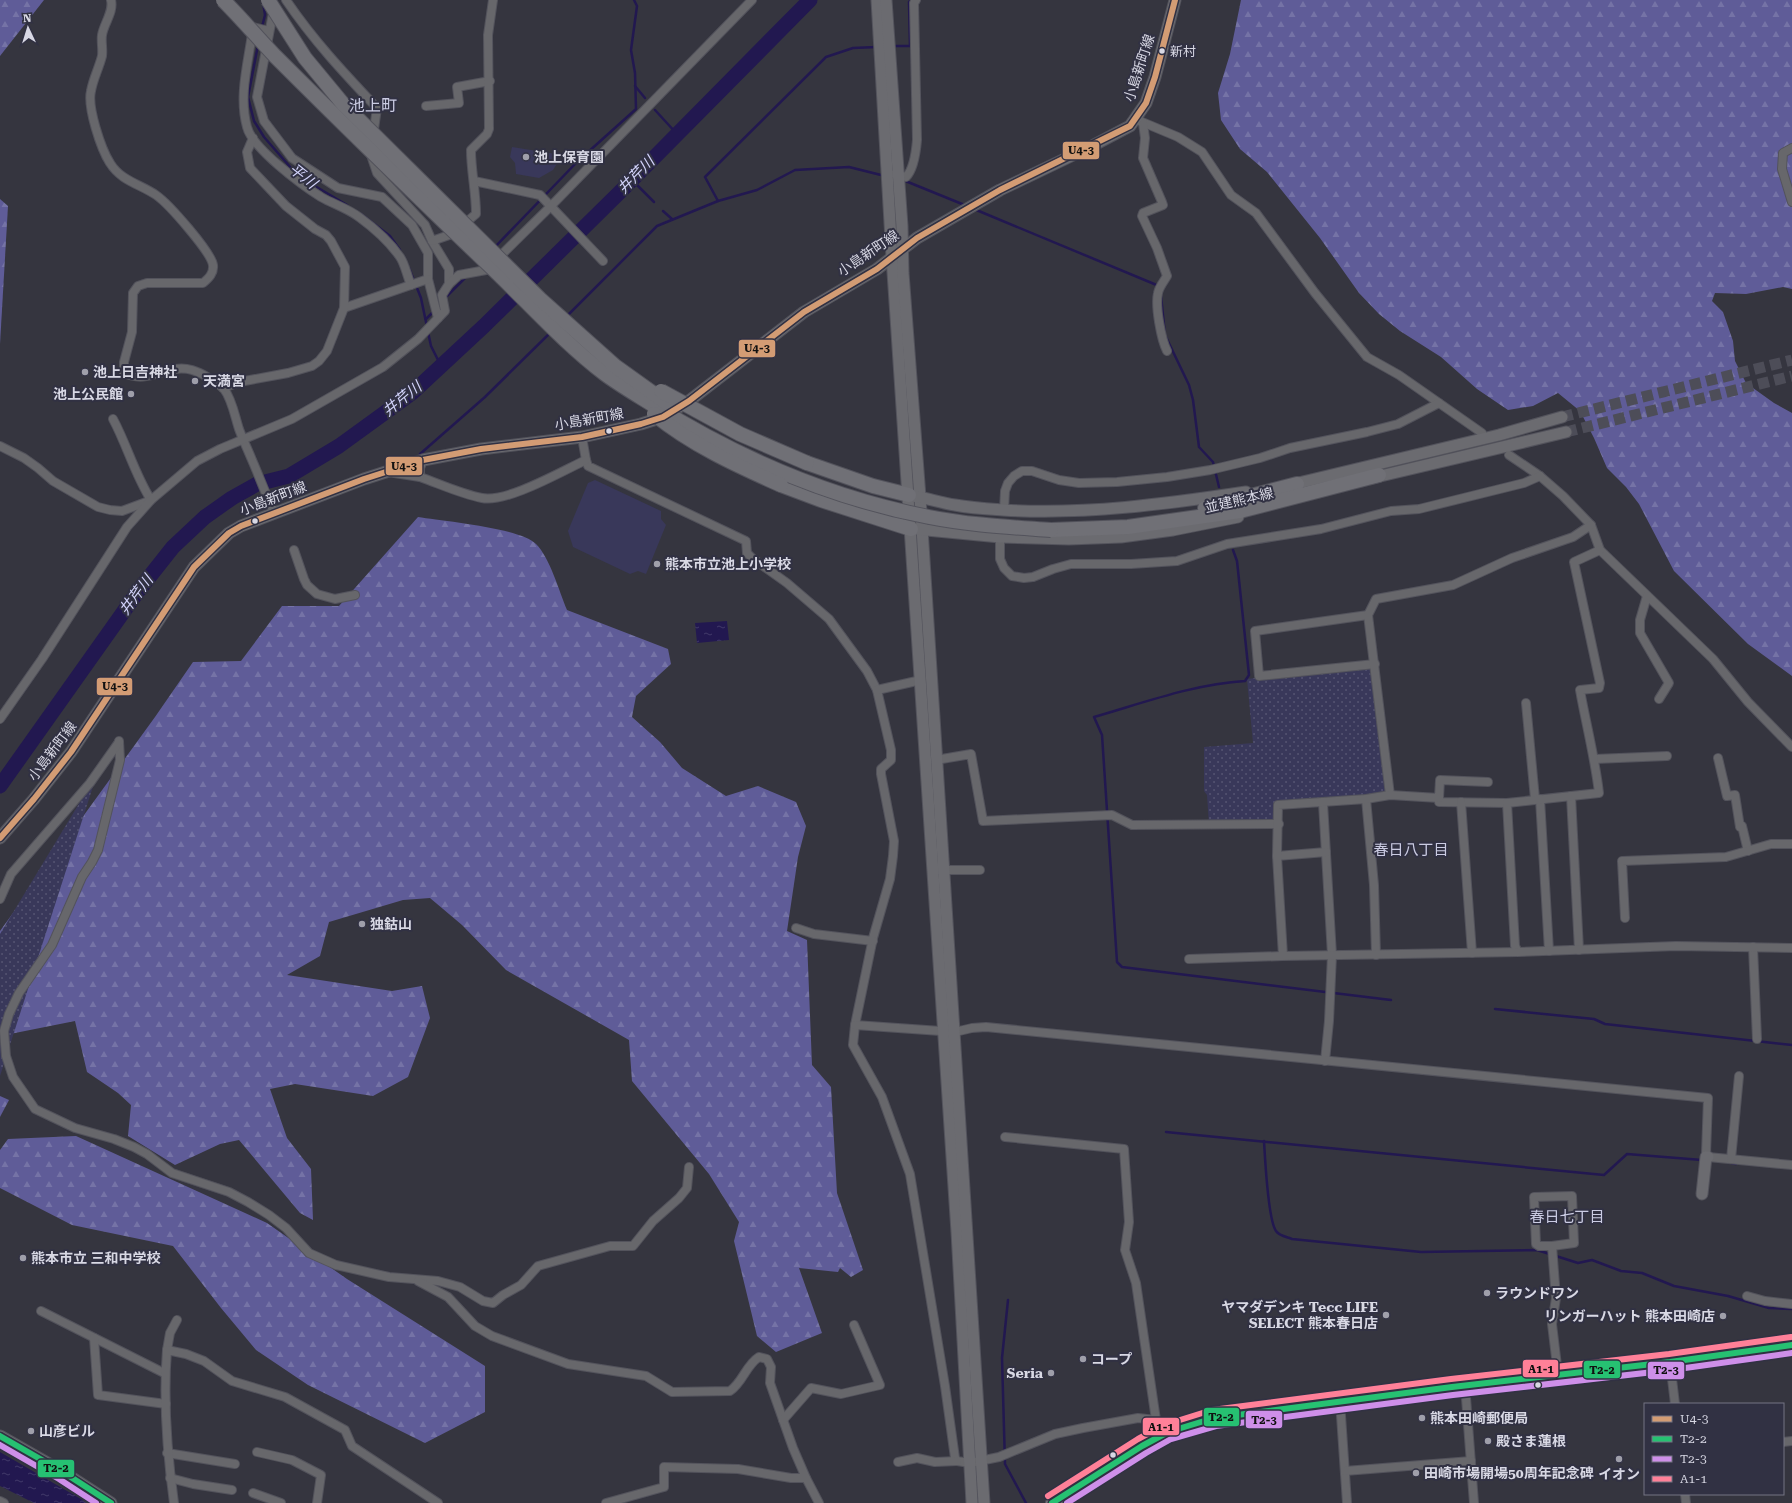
<svg xmlns="http://www.w3.org/2000/svg" width="1792" height="1503" font-family="'Roboto Serif','Noto Sans JP',serif">
<style>
.forest{fill:url(#forest-firs)}
.park{fill:url(#park-dots)}
.pitch{fill:#39385a}
.water{fill:url(#water-ripples)}
.lines{fill:none;stroke-linecap:round;stroke-linejoin:round}
.stream{stroke:#221850;stroke-width:2.5}
.river{stroke:#221850;stroke-width:15}
.secondary-tunnel{stroke:#4d4d58;stroke-width:11;stroke-dasharray:11 5.5;stroke-linecap:butt}
.street-casing{stroke:#53535c;stroke-width:10}
.secondary-casing{stroke:#53535c;stroke-width:13}
.primary-casing{stroke:#53535c;stroke-width:14}
.highway-casing{stroke:#53535c;stroke-width:16}
.street{stroke:#67676b;stroke-width:8}
.secondary{stroke:#6b6b70;stroke-width:11}
.primary{stroke:#737379;stroke-width:12}
.highway{stroke:#707076;stroke-width:14}
.highway-bridge-casing{stroke:#53535c;stroke-width:16;stroke-linecap:butt}
.highway-bridge{stroke:#707076;stroke-width:14}
.bus-1-casing{stroke:#313143;stroke-width:9}
.bus-2-casing{stroke:#313143;stroke-width:9}
.bus-3-casing{stroke:#313143;stroke-width:9}
.bus-4-casing{stroke:#313143;stroke-width:9}
.bus-1{stroke:#d39c74;stroke-width:6}
.bus-2{stroke:#26c172;stroke-width:6}
.bus-3{stroke:#ce8fe9;stroke-width:6}
.bus-4{stroke:#ff8098;stroke-width:6}
.bus-dot{fill:#d8d8e4;stroke:#313143;stroke-width:1.5}
.poi-dot{fill:#9f9faa;stroke:#313143;stroke-width:1.5}
.labels{text-anchor:middle;dominant-baseline:central;stroke-width:4;stroke-linejoin:round;paint-order:stroke}
.bus-label{font-size:13px;fill:#d8d8e4;stroke:#313143;text-anchor:start}
.street-label{font-size:14px;fill:#d8d8e4;stroke:#313143}
.poi-label{font-size:14px;font-weight:bold;fill:#d8d8e4;stroke:#313143;text-anchor:start}
.water-label{font-size:15px;font-style:italic;fill:#d3d4fb;stroke:#313143}
.neighbourhood-label{font-size:15px;fill:#cbcce3;stroke:#313143}
.quarter-label{font-size:16px;fill:#cbcce3;stroke:#313143}
.line-badge{stroke:#313143;stroke-width:1.5}
.pale-badge-label{font-size:11px;text-anchor:middle;font-weight:bold;fill:#111}
</style>
<defs>
<pattern id="forest-firs" width="22" height="20" patternUnits="userSpaceOnUse"><rect width="22" height="20" fill="#5f5c98"/><path d="M5 1l3.5 6h-7zM16 11l3.5 6h-7z" fill="#7573a6"/></pattern>
<pattern id="park-dots" width="8" height="8" patternUnits="userSpaceOnUse"><rect width="8" height="8" fill="#39385a"/><path d="M2 2h.1M6 6h.1" fill="none" stroke="#555472" stroke-width="1.8" stroke-linecap="round"/></pattern>
<pattern id="water-ripples" width="26" height="14" patternUnits="userSpaceOnUse"><rect width="26" height="14" fill="#221850"/><path d="M2 4q2-2 4 0t4 0M15 11q2-2 4 0t4 0" fill="none" stroke="#413969"/></pattern>
</defs>
<rect width="100%" height="100%" fill="#35353f"/>
<g class="forest">
<path d="M0,0H44L0,56Z"/>
<path d="M1241,0H1792V289L1783,287L1746,294L1715,293L1712,301L1723,312L1733,341L1735,361L1746,383L1774,403L1792,413V676L1748,644L1674,571L1639,504L1626,487L1607,468L1594,438L1580,411L1558,393L1533,406L1508,410L1477,389L1441,357L1400,331L1379,314L1359,293L1320,238L1267,172L1240,149L1221,120L1218,93L1230,54Z"/>
<path d="M0,199L8,206L0,344Z"/>
<path d="M418,517C443,521 520,528 536,544C550,558 559,591 567,610L668,649L671,664L636,696L632,717L660,742L682,768L726,796L758,786L796,802L806,826L798,857L787,931L807,940L812,1065L831,1087L837,1193L863,1270L851,1277L840,1268L838,1272L799,1268L822,1333L776,1352L757,1336L734,1241L739,1222L709,1174L632,1081L629,1040L506,970L462,925L430,898L403,900L329,922L320,956L287,975L392,991L422,986L430,1018L408,1077L373,1096L295,1084L270,1089L287,1138L311,1169L313,1220L300,1213L239,1140L220,1144L175,1165L128,1136L131,1105L118,1093L87,1072L75,1021L0,1036V931L155,717L193,662L241,661L282,606H339Z"/>
<path d="M0,1096L9,1100L0,1117Z"/>
<path d="M76,1136L267,1223L347,1279L485,1366V1412L425,1443L308,1385L256,1350L221,1308L173,1246L72,1225L0,1188V1150L8,1139Z"/>
</g>
<g class="park">
<path d="M1375,664L1390,795L1278,805L1279,824H1209L1207,795L1204,791V747L1253,743L1247,679Z"/>
<path d="M97,774L0,1076V934Z"/>
</g>
<g class="pitch">
<path d="M512,147L556,154L558,162L553,170L539,178L516,174L515,163L510,157Z"/>
<path d="M595,480L661,511V519L666,525L646,574L638,571L630,574L573,547L568,531L588,483Z"/>
</g>
<g class="water">
<path d="M727,621L729,640L697,643L695,623Z"/>
<path d="M0,1452L81,1499L86,1503H34L0,1486Z"/>
</g>
<g class="lines">
<g class="stream">
<path d="M262,27L265,15L263,2"/>
<path d="M258,45L248,97L254,121L264,137L298,176L347,205"/>
<path d="M892,46H910L909,2L911,0"/>
<path d="M635,86L645,98"/>
<path d="M655,110L677,134"/>
<path d="M632,180L654,202"/>
<path d="M903,180L967,206"/>
<path d="M718,201L705,177L826,57L853,48L877,47"/>
<path d="M974,209L1159,286"/>
<path d="M663,211L672,219"/>
<path d="M361,214L390,236L400,250"/>
<path d="M494,248L577,162L636,109L635,73L631,50L637,6L634,0"/>
<path d="M409,268L421,298L427,327"/>
<path d="M1161,296L1165,335L1189,385L1193,400L1199,447L1213,462L1219,487"/>
<path d="M445,298L467,276"/>
<path d="M566,317L657,226L718,201L757,190L795,170L849,167L885,176"/>
<path d="M426,319L434,311"/>
<path d="M428,332L431,346L441,366"/>
<path d="M419,458L420,454L485,397L551,332"/>
<path d="M1233,550L1237,561L1249,675L1245,681C1194,684 1143,703 1094,717L1102,735L1117,962L1122,967L1391,1000"/>
<path d="M1495,1009L1594,1019L1605,1024L1792,1045"/>
<path d="M1166,1132L1604,1175L1627,1154L1702,1160"/>
<path d="M1264,1141C1265,1158 1268,1220 1276,1231C1279,1236 1287,1237 1292,1239L1421,1252L1537,1250L1578,1263L1592,1260L1621,1271L1642,1273L1674,1286L1728,1296L1769,1308L1792,1309"/>
<path d="M1731,1163L1736,1164"/>
<path d="M1008,1300L1002,1358L1005,1464L1026,1503"/>
</g>
<path class="river" d="M0,786L139,590L173,547L205,517L232,498L257,484L289,476L339,446L412,393L484,326L623,189L810,0"/>
<g class="secondary-tunnel">
<path d="M1562,417L1792,360"/>
<path d="M1566,432L1792,376"/>
</g>
<g class="street-casing">
<g id="street">
<path d="M111,0C114,12 104,23 102,35C101,42 103,49 102,56C99,68 93,79 91,91C87,107 101,149 110,163C121,181 140,184 156,195C169,204 211,252 213,265C214,273 209,278 203,283H147L138,286L133,293L132,332L124,362V373C150,385 166,363 192,370C202,373 217,382 224,389C232,399 235,417 239,429C243,440 248,450 252,460C260,478 266,496 275,514"/>
<path d="M286,0C313,40 344,73 377,108L373,136"/>
<path d="M274,8L257,97L264,121L292,158L338,188L382,197L412,225L428,253V279L438,318"/>
<path d="M269,31L253,27C249,60 238,95 247,127C252,148 302,185 321,197C333,204 347,208 359,217C374,228 389,241 400,257C405,264 407,276 411,285"/>
<path d="M426,106L459,103L457,87L490,81"/>
<path d="M1135,119L1178,137L1202,152L1231,195L1256,213L1315,293L1367,357L1399,375L1482,433"/>
<path d="M1143,123L1145,138L1143,158L1162,202L1163,205L1143,213L1142,216L1157,248L1167,276C1164,281 1159,287 1158,293C1155,306 1161,339 1167,351"/>
<path d="M1792,148L1783,153L1782,169L1792,202"/>
<path d="M371,155L377,173L425,225L432,241L449,269V284"/>
<path d="M895,174L906,177C914,169 916,152 917,140L914,3L916,0"/>
<path d="M474,181L540,195L603,261"/>
<path d="M432,241L452,234L476,214C476,192 471,171 471,150L487,134L489,129L488,35L493,0"/>
<path d="M344,308L428,279"/>
<path d="M223,388L239,382L288,373L312,366L319,361L327,351L344,308L345,267L331,241L326,235L315,229L286,206L250,168L247,152L253,138"/>
<path d="M113,419C127,445 135,475 151,500"/>
<path d="M582,437L586,460L588,466L746,541L747,553L752,558L787,583L829,619L867,671L877,690L891,750V760L881,769V774L894,841L893,856L890,879L873,938L855,1025L853,1045L882,1097L910,1174L945,1386L955,1458L957,1461L970,1463L999,1457L1055,1434L1083,1428L1138,1418L1156,1420"/>
<path d="M0,446L24,458L38,468L53,481L98,507L110,510L122,511L149,501"/>
<path d="M1509,455L1540,476L1563,496L1591,525L1600,550L1713,659L1748,702L1792,747"/>
<path d="M423,460L420,468V477C440,484 461,494 482,498C507,503 562,471 586,460"/>
<path d="M388,472L420,477"/>
<path d="M1004,510L1005,491L1008,483L1014,476L1022,471H1032L1059,480L1079,483L1117,482L1167,477L1210,470L1260,458L1290,448L1367,432L1398,424L1439,403"/>
<path d="M1000,537V559L1004,568L1012,576L1024,578L1033,577L1053,569L1071,564H1131L1177,561L1227,544L1321,529L1391,511L1419,509L1524,483L1540,476"/>
<path d="M294,550L304,579L307,585L317,594L335,599L355,595"/>
<path d="M1647,596L1640,620V633L1669,683L1659,699"/>
<path d="M1368,615L1255,631L1259,676L1375,664"/>
<path d="M877,690L921,680"/>
<path d="M1526,703L1535,799"/>
<path d="M0,719L42,659L127,527L151,500L197,461L220,449L292,419L383,367L418,339L445,311L442,295L449,284L459,275L486,270L550,207L752,0"/>
<path d="M119,741L120,760L98,850L92,862L82,877L52,945L19,993L9,1014L4,1031L6,1056L13,1077L35,1109L75,1128L114,1139L134,1147L147,1154L172,1173L229,1192L248,1202L269,1215L286,1228L309,1253L336,1265L389,1277L438,1281L460,1287L483,1301L493,1303L503,1295L521,1285L538,1266L610,1246H633L653,1221L679,1198L687,1188L689,1167"/>
<path d="M1718,758L1727,796L1735,795L1740,827L1742,826L1748,851"/>
<path d="M1595,759L1667,756"/>
<path d="M936,760L971,754L983,821L1112,815L1132,825L1279,824"/>
<path d="M1390,795L1368,615L1376,599L1453,585L1512,558L1573,537L1591,525"/>
<path d="M1571,796L1579,950"/>
<path d="M1439,798V802L1507,803"/>
<path d="M1366,799L1374,885L1376,955"/>
<path d="M1540,799L1549,951"/>
<path d="M1461,802L1472,953"/>
<path d="M1323,803L1332,955L1329,1021L1325,1061"/>
<path d="M1277,856L1326,852"/>
<path d="M939,870H980"/>
<path d="M0,899L11,874L90,783L119,742"/>
<path d="M1625,918L1622,861L1726,857L1771,844H1792"/>
<path d="M796,928L814,934L873,941"/>
<path d="M1753,947L1757,1039"/>
<path d="M1518,952L1515,946L1507,803L1599,793C1595,758 1586,724 1580,690L1599,688L1600,683L1574,562L1600,550"/>
<path d="M1283,956L1277,856L1278,805L1366,799L1390,795L1439,798L1440,780L1488,782"/>
<path d="M1189,959L1283,956L1518,952L1676,946L1792,948"/>
<path d="M855,1025L955,1032L972,1028L986,1027L1708,1098L1706,1154L1708,1157L1792,1165"/>
<path d="M1005,1137L1124,1149L1129,1222L1125,1250L1136,1283L1156,1420L1168,1432"/>
<path d="M1731,1159L1739,1076"/>
<path d="M1552,1246L1574,1243L1572,1196L1534,1197L1536,1244L1539,1246H1552L1556,1298L1552,1324L1558,1374"/>
<path d="M418,1281L448,1297L475,1326L492,1336L568,1364L646,1376L672,1392L730,1391C743,1382 746,1365 759,1357L767,1359L771,1367L770,1383L793,1448L806,1478"/>
<path d="M1747,1296L1765,1301L1792,1304"/>
<path d="M41,1311L164,1373"/>
<path d="M94,1338L98,1395L166,1404"/>
<path d="M167,1350L170,1333L177,1320"/>
<path d="M1670,1362L1675,1404"/>
<path d="M1465,1385L1474,1503"/>
<path d="M1340,1401L1347,1503"/>
<path d="M783,1420L811,1388L841,1394L880,1385L854,1325"/>
<path d="M1783,1442L1792,1441"/>
<path d="M257,1452L292,1460L321,1475L317,1503"/>
<path d="M167,1453L235,1464"/>
<path d="M898,1462L917,1458L935,1462L957,1461"/>
<path d="M1345,1471L1471,1461"/>
<path d="M170,1478L193,1484L232,1490"/>
<path d="M253,1493L281,1503"/>
<path d="M1685,1494L1686,1503"/>
<path d="M0,1501L4,1503"/>
<path d="M174,1503C167,1452 163,1401 167,1350L186,1354L204,1361L232,1381L285,1397L345,1430L352,1446L438,1503"/>
<path d="M606,1503L664,1487V1467L738,1469L791,1478H806L819,1503"/>
</g>
</g>
<g class="secondary-casing">
<g id="secondary">
<path d="M877,0L892,257L957,1232L972,1503"/>
<path d="M886,0L902,226L903,273L920,497L984,1503"/>
<path d="M1372,478L1566,432"/>
<path d="M1290,485L1499,435L1562,417"/>
<path d="M913,496C927,498 941,503 955,505C971,508 988,509 1003,510C1085,515 1166,504 1246,492"/>
<path d="M916,529L1000,537L1069,539L1121,537L1173,530L1238,517"/>
<path d="M0,838L34,799L71,752L194,567L229,533L241,526L364,479L423,460L481,449L582,437L641,424L663,417L689,401L804,312L877,269L917,238L1000,190L1094,145L1130,126L1146,103L1155,77L1175,0"/>
<path d="M1702,1194L1706,1157H1708"/>
<path d="M0,1436L63,1472L111,1503"/>
</g>
</g>
<g class="primary-casing">
<path id="primary" d="M1052,1503L1142,1446L1168,1432L1214,1418L1452,1387L1670,1362L1792,1345"/>
</g>
<g class="highway-casing">
<g id="highway">
<path d="M807,463L873,486L909,495"/>
<path d="M781,485L821,500L911,529"/>
<path d="M1205,508L1297,484"/>
<path d="M1051,530L1128,527L1240,511L1379,475"/>
</g>
</g>
<use href="#street" class="street"/>
<use href="#secondary" class="secondary"/>
<use href="#primary" class="primary"/>
<use href="#highway" class="highway"/>
<g class="highway-bridge-casing">
<g id="highway-bridge">
<path d="M223,0C241,18 258,38 275,56C346,127 418,197 490,266C528,302 564,343 605,374C620,385 637,395 653,405C738,458 830,498 929,517C969,525 1010,527 1051,530"/>
<path d="M268,0L305,58L343,104L540,299L615,366L668,404"/>
<path d="M661,391L740,434L807,463"/>
<path d="M654,414C692,445 736,465 781,485"/>
</g>
</g>
<use href="#highway-bridge" class="highway-bridge"/>
<g class="bus-1-casing">
<path id="bus-1" d="M0,838L34,799L71,752L194,567L229,533L241,526L364,479L423,460L481,449L582,437L641,424L663,417L689,401L804,312L877,269L917,238L1000,190L1130,126L1146,103L1155,77L1175,0"/>
</g>
<g class="bus-2-casing">
<g id="bus-2">
<path d="M0,1436L63,1472L111,1503"/>
<path d="M1052,1503L1142,1446L1168,1432L1214,1418L1452,1387L1670,1362L1792,1345"/>
</g>
</g>
<g class="bus-3-casing">
<g id="bus-3">
<path d="M0,1445L59,1479L96,1503"/>
<path d="M1067,1503L1146,1453L1171,1439L1216,1426L1453,1395L1671,1370L1792,1353"/>
</g>
</g>
<g class="bus-4-casing">
<path id="bus-4" d="M1048,1496L1138,1439L1164,1425L1212,1410L1451,1379L1669,1354L1791,1337"/>
</g>
<use href="#bus-1" class="bus-1"/>
<use href="#bus-2" class="bus-2"/>
<use href="#bus-3" class="bus-3"/>
<use href="#bus-4" class="bus-4"/>
</g>
<g class="bus-dot">
<circle cx="1162" cy="51" r="3.5"/>
<circle cx="609" cy="431" r="3.5"/>
<circle cx="255" cy="521" r="3.5"/>
<circle cx="1538" cy="1385" r="3.5"/>
<circle cx="1113" cy="1455" r="3.5"/>
</g>
<g class="poi-dot">
<circle cx="526" cy="157" r="4"/>
<circle cx="85" cy="372" r="4"/>
<circle cx="195" cy="381" r="4"/>
<circle cx="131" cy="394" r="4"/>
<circle cx="657" cy="564" r="4"/>
<circle cx="362" cy="924" r="4"/>
<circle cx="23" cy="1258" r="4"/>
<circle cx="1487" cy="1293" r="4"/>
<circle cx="1386" cy="1315" r="4"/>
<circle cx="1723" cy="1316" r="4"/>
<circle cx="1083" cy="1359" r="4"/>
<circle cx="1051" cy="1373" r="4"/>
<circle cx="1422" cy="1418" r="4"/>
<circle cx="31" cy="1431" r="4"/>
<circle cx="1488" cy="1441" r="4"/>
<circle cx="1619" cy="1459" r="4"/>
<circle cx="1416" cy="1473" r="4"/>
</g>
<g class="labels">
<g class="bus-label">
<text x="1170" y="51">新村</text>
</g>
<g class="street-label">
<text transform="translate(1139 68) rotate(-72)">小島新町線</text>
<text transform="translate(868 253) rotate(-34)">小島新町線</text>
<text transform="translate(589 419) rotate(-10)">小島新町線</text>
<text transform="translate(273 498) rotate(-21)">小島新町線</text>
<text transform="translate(1239 500) rotate(-13)">並建熊本線</text>
<text transform="translate(52 751) rotate(-53)">小島新町線</text>
</g>
<g class="poi-label">
<text x="534" y="157">池上保育園</text>
<text x="93" y="372">池上日吉神社</text>
<text x="203" y="381">天満宮</text>
<text x="123" y="394" text-anchor="end">池上公民館</text>
<text x="665" y="564">熊本市立池上小学校</text>
<text x="370" y="924">独鈷山</text>
<text x="31" y="1258">熊本市立 三和中学校</text>
<text x="1495" y="1293">ラウンドワン</text>
<text x="1378" y="1307" text-anchor="end">ヤマダデンキ Tecc LIFE<tspan x="1378" dy="16">SELECT 熊本春日店</tspan></text>
<text x="1715" y="1316" text-anchor="end">リンガーハット 熊本田崎店</text>
<text x="1091" y="1359">コープ</text>
<text x="1043" y="1373" text-anchor="end">Seria</text>
<text x="1430" y="1418">熊本田崎郵便局</text>
<text x="39" y="1431">山彦ビル</text>
<text x="1496" y="1441">殿さま蓮根</text>
<text x="1424" y="1473">田崎市場開場50周年記念碑</text>
<text x="1619" y="1474" text-anchor="middle">イオン</text>
</g>
<g class="water-label">
<text transform="translate(636 175) rotate(-45)">井芹川</text>
<text transform="translate(303 176) rotate(38)">平川</text>
<text transform="translate(402 399) rotate(-39)">井芹川</text>
<text transform="translate(136 595) rotate(-53)">井芹川</text>
</g>
<g class="neighbourhood-label">
<text x="1411" y="850">春日八丁目</text>
<text x="1567" y="1217">春日七丁目</text>
</g>
<g class="quarter-label">
<text x="373" y="105">池上町</text>
</g>
</g>
<g class="line-badge">
<rect x="1062" y="141" width="38" height="19" rx="4" fill="#d39c74"/>
<rect x="738" y="339" width="38" height="19" rx="4" fill="#d39c74"/>
<rect x="385" y="456" width="38" height="20" rx="4" fill="#d39c74"/>
<rect x="96" y="677" width="37" height="19" rx="4" fill="#d39c74"/>
<rect x="1522" y="1359" width="37" height="19" rx="4" fill="#ff8098"/>
<rect x="1583" y="1360" width="38" height="19" rx="4" fill="#26c172"/>
<rect x="1647" y="1361" width="38" height="19" rx="4" fill="#ce8fe9"/>
<rect x="1203" y="1407" width="37" height="20" rx="4" fill="#26c172"/>
<rect x="1245" y="1410" width="38" height="19" rx="4" fill="#ce8fe9"/>
<rect x="1142" y="1417" width="38" height="19" rx="4" fill="#ff8098"/>
<rect x="37" y="1459" width="38" height="19" rx="4" fill="#26c172"/>
</g>
<g class="pale-badge-label">
<text x="1081" y="154">U4-3</text>
<text x="757" y="352">U4-3</text>
<text x="404" y="470">U4-3</text>
<text x="115" y="690">U4-3</text>
<text x="1541" y="1373">A1-1</text>
<text x="1602" y="1374">T2-2</text>
<text x="1666" y="1374">T2-3</text>
<text x="1221" y="1421">T2-2</text>
<text x="1264" y="1424">T2-3</text>
<text x="1161" y="1431">A1-1</text>
<text x="56" y="1472">T2-2</text>
</g>
<rect x="1644" y="1403" width="140" height="92" fill="#313143" stroke="#747483"/>
<rect x="1652" y="1416" width="20" height="6" fill="#d39c74" stroke="#747483"/>
<text x="1680" y="1423" font-size="12" fill="#d8d8e4">U4-3</text>
<rect x="1652" y="1436" width="20" height="6" fill="#26c172" stroke="#747483"/>
<text x="1680" y="1443" font-size="12" fill="#d8d8e4">T2-2</text>
<rect x="1652" y="1456" width="20" height="6" fill="#ce8fe9" stroke="#747483"/>
<text x="1680" y="1463" font-size="12" fill="#d8d8e4">T2-3</text>
<rect x="1652" y="1476" width="20" height="6" fill="#ff8098" stroke="#747483"/>
<text x="1680" y="1483" font-size="12" fill="#d8d8e4">A1-1</text>
<g transform="translate(28 28) rotate(356)" stroke="#313143" stroke-width="3" paint-order="stroke">
<path d="M0-3L7 15L0 10L-7 15Z" fill="#d8d8e4"/>
<text y="-6" font-size="11" font-weight="bold" text-anchor="middle" fill="#d8d8e4">N</text>
</g>
</svg>
